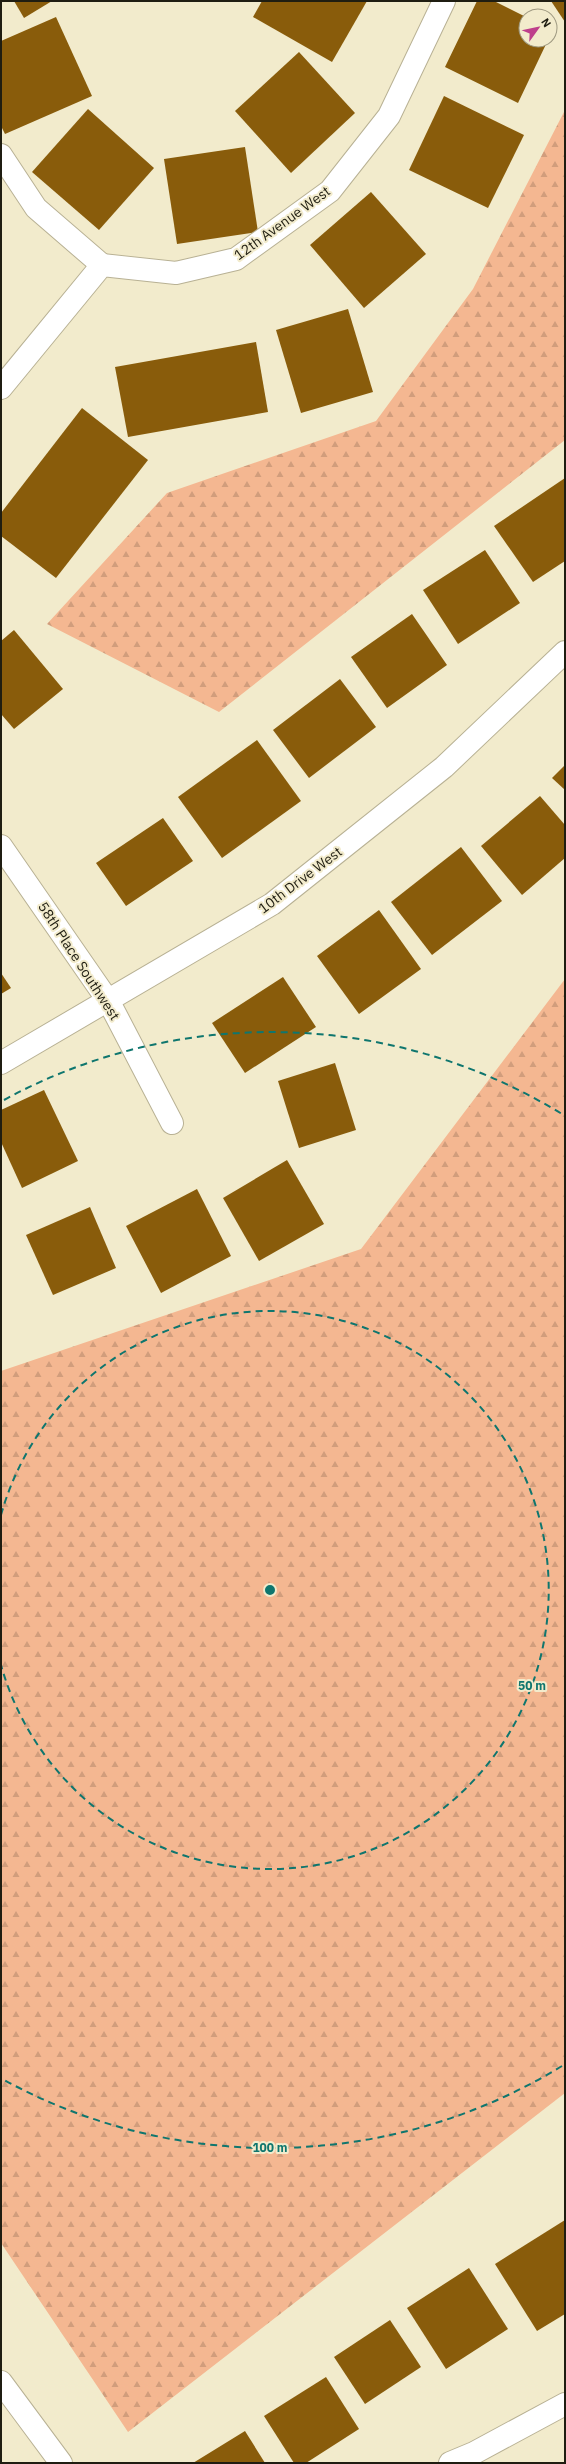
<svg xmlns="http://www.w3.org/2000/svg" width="566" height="2464" font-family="'IBM Plex Sans',sans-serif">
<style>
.forest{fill:url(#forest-firs)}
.building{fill:#895c0b}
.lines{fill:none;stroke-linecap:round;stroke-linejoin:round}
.minor-casing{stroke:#b8b194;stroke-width:24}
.tertiary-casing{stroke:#b8b194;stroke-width:24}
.minor{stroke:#fff;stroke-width:22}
.tertiary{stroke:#fff;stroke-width:22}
.ring{fill:none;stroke:#0f766e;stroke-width:2;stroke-dasharray:7 5}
.labels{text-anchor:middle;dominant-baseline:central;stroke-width:4;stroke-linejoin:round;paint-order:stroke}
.street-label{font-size:14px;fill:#1f1d11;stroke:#f2ebcc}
.centre{fill:#0f766e;stroke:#f2ebcc;stroke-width:2}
.ring-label{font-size:12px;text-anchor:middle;font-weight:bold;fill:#0f766e;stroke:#f2ebcc;stroke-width:4;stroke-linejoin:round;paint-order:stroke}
</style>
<defs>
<pattern id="forest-firs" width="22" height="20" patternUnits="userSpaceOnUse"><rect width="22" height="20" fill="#f4b791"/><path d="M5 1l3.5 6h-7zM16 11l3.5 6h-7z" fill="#d19d7c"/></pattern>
</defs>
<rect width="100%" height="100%" fill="#f2ebcc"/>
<g class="forest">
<path d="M565,110V440L219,712L47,624L167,493L376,421L473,289Z"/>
<path d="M565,979V2093L128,2432L1,2243V1371L361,1249Z"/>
</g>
<g class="building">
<path d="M14,1H52L24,18Z"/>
<path d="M262,1H367L332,62L253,17Z"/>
<path d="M477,1H494L526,17V40H548L518,103L445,67Z"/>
<path d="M551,1H565V22Z"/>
<path d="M56,17L92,96L5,134L1,126V41Z"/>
<path d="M299,52L355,113L291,173L235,111Z"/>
<path d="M444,96L524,135L488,208L409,170Z"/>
<path d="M88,109L154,168L99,230L32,172Z"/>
<path d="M245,147L258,232L177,244L164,159Z"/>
<path d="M371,192L426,254L364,308L310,245Z"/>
<path d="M348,309L373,392L301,413L276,330Z"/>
<path d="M256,342L268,412L128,437L115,367Z"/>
<path d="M82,408L148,460L56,578L1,536V513Z"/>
<path d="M565,478V561L533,582L494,526Z"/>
<path d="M485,550L520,603L458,644L423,590Z"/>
<path d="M412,614L447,665L387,708L351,657Z"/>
<path d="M14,630L63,689L14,729L1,714V641Z"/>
<path d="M340,679L376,727L309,778L273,730Z"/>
<path d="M257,740L301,801L222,858L178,797Z"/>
<path d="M565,765V790L552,778Z"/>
<path d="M540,796L565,825V858L522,895L481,846Z"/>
<path d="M163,818L193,861L126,906L96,863Z"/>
<path d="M461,847L502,901L432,955L391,902Z"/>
<path d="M379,910L421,969L359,1014L317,956Z"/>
<path d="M1,973L11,988L1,994Z"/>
<path d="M283,977L316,1027L245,1073L212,1023Z"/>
<path d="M335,1063L356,1130L299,1148L278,1081Z"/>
<path d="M44,1090L78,1161L22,1188L1,1142V1110Z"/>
<path d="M287,1160L324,1224L259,1261L223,1198Z"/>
<path d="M197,1189L231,1256L161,1293L126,1226Z"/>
<path d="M90,1207L116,1268L53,1295L26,1235Z"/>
<path d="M565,2220V2314L537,2331L495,2264Z"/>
<path d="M469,2268L508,2329L446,2369L407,2308Z"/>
<path d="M390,2320L421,2367L365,2404L334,2357Z"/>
<path d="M326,2377L359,2429L306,2463H294L264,2416Z"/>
<path d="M245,2431L265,2463H193Z"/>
</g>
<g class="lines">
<g class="minor-casing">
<g id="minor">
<path d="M1,155L36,208L102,265"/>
<path d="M1,388L102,265L176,273L236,259L330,191L389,116L444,1"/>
<path d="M1,846L109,1002L172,1123"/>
<path d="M1,1063L272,904L444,767L565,652"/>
<path d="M450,2463L474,2453L565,2404"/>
</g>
</g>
<g class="tertiary-casing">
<path id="tertiary" d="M1,2382L61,2463"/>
</g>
<use href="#minor" class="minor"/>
<use href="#tertiary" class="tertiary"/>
</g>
<g class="ring">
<path d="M1 1515A279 279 0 1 1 1 1665"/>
<path d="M562 2066A558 558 0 0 1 4 2080M4 1100A558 558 0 0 1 562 1114"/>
</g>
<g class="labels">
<g class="street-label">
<text transform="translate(282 223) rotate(-36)">12th Avenue West</text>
<text transform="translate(300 880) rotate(-37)">10th Drive West</text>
<text transform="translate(79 961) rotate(57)">58th Place Southwest</text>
</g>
</g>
<circle cx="270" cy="1590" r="6" class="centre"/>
<g class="ring-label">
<text x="532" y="1690">50 m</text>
<text x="270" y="2152">100 m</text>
</g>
<rect width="566" height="2464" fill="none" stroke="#1f1d11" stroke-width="4"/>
<g transform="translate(538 28) rotate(57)"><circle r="19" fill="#f2ebcc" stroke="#9e9981"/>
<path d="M0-3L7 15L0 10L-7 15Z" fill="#be3f8b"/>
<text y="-6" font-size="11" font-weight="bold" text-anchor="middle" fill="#1f1d11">N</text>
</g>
</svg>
